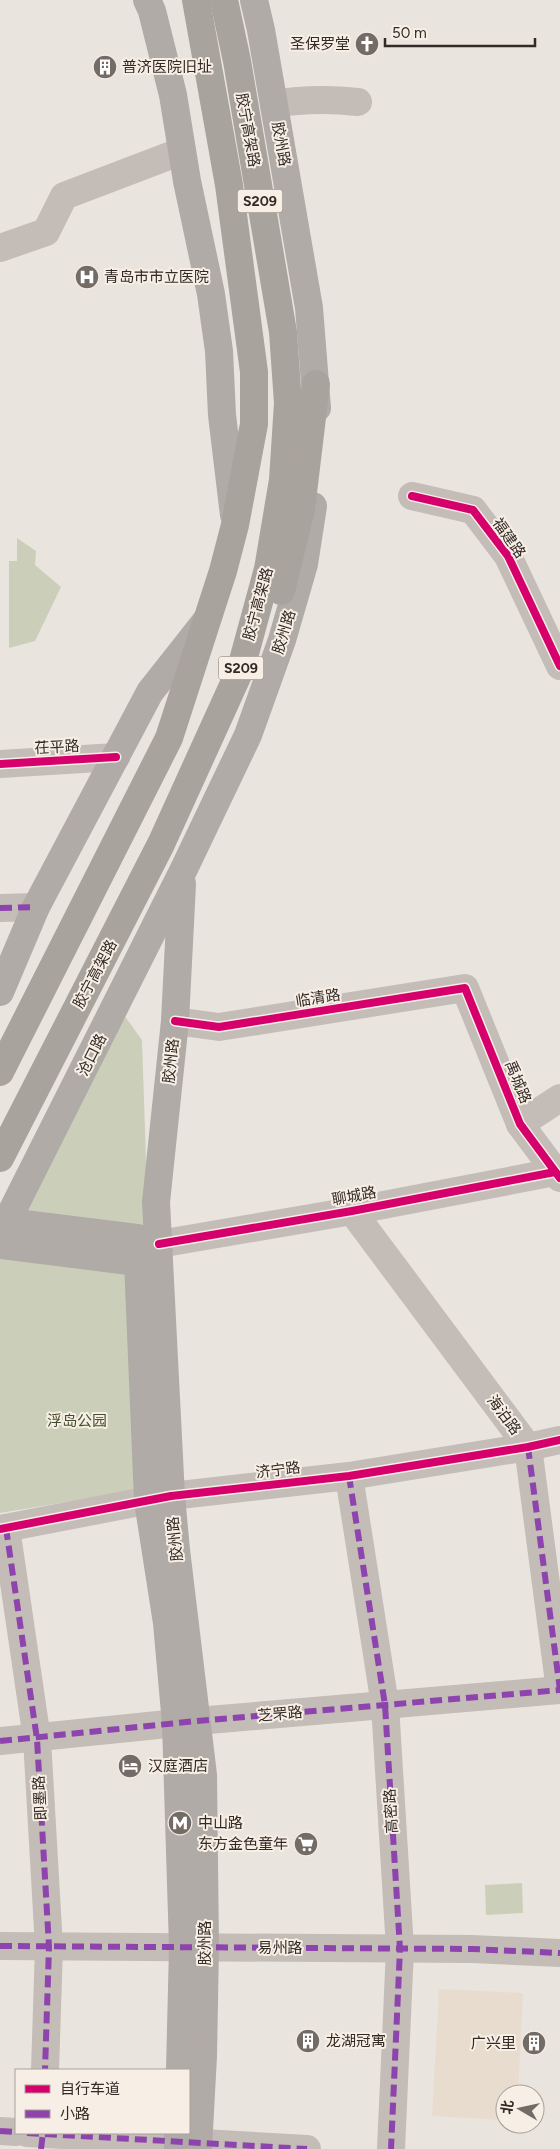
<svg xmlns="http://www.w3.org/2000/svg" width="560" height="2149" font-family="Figtree,'Noto Sans SC',sans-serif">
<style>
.green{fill:#cbcfb9}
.plaza{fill:#e8dcce}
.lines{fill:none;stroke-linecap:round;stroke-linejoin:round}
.minor{stroke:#c3bcb7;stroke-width:28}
.major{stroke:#b1aba7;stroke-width:28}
.highway{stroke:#a9a39d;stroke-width:28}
.quiet{stroke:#8e44ad;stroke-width:6;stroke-dasharray:12 6;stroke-linecap:butt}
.cycleway-casing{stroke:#f7efe5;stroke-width:11}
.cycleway{stroke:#d6006c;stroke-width:8}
.labels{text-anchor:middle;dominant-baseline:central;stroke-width:4;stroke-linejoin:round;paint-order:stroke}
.shield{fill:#f7efe5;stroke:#6e655f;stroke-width:1}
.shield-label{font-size:14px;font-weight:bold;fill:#332a26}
.poi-label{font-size:15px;fill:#332a26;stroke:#f7efe5;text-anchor:start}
.street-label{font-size:15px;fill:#332a26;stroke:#f7efe5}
.park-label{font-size:15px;fill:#434f2c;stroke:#f7efe5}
</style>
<rect width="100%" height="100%" fill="#eae4de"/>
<g class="green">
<path d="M17,538L36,551L35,565L61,587L35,641L9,648V561H17Z"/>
<path d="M124,1015L142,1040L157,1487L0,1513V1260Z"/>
<path d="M522,1883L523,1913L486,1915L485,1885Z"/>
</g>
<path class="plaza" d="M439,1989L523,1993L518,2094H505V2120L432,2116Z"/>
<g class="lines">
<g class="minor">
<path d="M274,104C303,99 329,99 358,102"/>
<path d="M0,248L46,232L64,196L182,151"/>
<path d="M412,496L473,510L508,556L560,666"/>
<path d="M0,764L116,757"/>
<path d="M0,908L36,907"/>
<path d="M175,1021L219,1027L465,988L520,1124L560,1178"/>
<path d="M520,1124L560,1098"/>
<path d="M352,1211L528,1447L560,1690"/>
<path d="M159,1244L352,1211L555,1172"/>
<path d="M349,1476L385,1705L400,1949L391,2149"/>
<path d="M6,1528L37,1739L49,1947L45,2070"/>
<path d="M0,1529L171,1496L349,1476L528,1447L560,1440"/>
<path d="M0,1741L197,1721L560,1690"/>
<path d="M0,1946L472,1949L560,1953"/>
<path d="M0,2131L16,2132"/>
<path d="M27,2133L307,2149"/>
</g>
<g class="major">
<path d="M147,0L152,11L173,95L187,181L211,294L219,351L222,415L234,515"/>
<path d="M254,0L261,30L309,308L317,408"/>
<path d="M182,884L175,1021L156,1202L171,1496L176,1550L203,1775L205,1947L203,2056L198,2149"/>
<path d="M0,992L36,907L150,692L206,621"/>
<path d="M0,1221L137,1238L155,1243"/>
<path d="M0,1235L182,873L248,735L282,640L304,564L313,506"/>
<path d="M137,1238L148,1501L167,1623L176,1724L183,1947L180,2070"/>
<path d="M0,1245L137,1262L150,1251"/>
<path d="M178,2149V2133"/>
</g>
<g class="highway">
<path d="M281,591L301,509L316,384"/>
<path d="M0,1072L169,738L223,571L235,525L254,424V372L229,185L196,0"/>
<path d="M0,1158L161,844L241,668L268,569L283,480L288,403L283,332L237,61L224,0"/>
</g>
<g class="quiet">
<path d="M0,908L36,907"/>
<path d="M528,1447L560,1690"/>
<path d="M349,1476L385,1705L400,1949L391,2149"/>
<path d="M6,1528L37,1739L49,1947L45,2070"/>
<path d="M0,1741L197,1721L560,1690"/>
<path d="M0,1946L472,1949L560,1953"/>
<path d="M0,2131L16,2132"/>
<path d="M27,2133L307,2149"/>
<path d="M41,2149L43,2133"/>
</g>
<g class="cycleway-casing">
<g id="cycleway">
<path d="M412,496L473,510L508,556L560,666"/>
<path d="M0,764L116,757"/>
<path d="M175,1021L219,1027L465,988L520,1124L560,1178"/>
<path d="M159,1244L352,1211L555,1172"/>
<path d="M0,1529L171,1496L349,1476L528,1447L560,1440"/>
</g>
</g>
<use href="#cycleway" class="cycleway"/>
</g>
<defs>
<g id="church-disc" transform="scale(1.25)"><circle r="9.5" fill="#736b66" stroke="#f7efe5"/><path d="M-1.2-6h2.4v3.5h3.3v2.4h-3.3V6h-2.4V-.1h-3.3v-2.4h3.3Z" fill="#fff"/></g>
<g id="building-disc" transform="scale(1.25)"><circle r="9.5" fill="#736b66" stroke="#f7efe5"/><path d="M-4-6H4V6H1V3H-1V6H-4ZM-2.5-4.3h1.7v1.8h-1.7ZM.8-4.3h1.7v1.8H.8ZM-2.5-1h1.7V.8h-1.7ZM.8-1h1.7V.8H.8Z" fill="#fff"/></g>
<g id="hospital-disc" transform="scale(1.25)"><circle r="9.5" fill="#736b66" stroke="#f7efe5"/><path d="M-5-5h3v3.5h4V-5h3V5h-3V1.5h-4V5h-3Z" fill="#fff"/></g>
<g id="hotel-disc" transform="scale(1.25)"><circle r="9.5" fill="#736b66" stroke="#f7efe5"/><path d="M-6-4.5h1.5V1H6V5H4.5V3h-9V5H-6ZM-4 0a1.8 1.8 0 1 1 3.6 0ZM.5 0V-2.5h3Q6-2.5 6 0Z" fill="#fff"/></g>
<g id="metro-disc" transform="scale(1.25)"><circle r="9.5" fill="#736b66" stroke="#f7efe5"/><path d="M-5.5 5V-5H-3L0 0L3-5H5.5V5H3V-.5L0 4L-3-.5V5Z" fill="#fff"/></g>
<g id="supermarket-disc" transform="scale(1.25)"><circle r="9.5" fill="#736b66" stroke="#f7efe5"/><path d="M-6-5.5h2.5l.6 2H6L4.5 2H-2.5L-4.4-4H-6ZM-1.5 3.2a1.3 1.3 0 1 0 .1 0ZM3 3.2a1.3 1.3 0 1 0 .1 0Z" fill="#fff"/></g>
</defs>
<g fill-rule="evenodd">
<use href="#church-disc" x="367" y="44"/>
<use href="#building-disc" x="105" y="67"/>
<use href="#hospital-disc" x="87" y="277"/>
<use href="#hotel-disc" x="130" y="1766"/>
<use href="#metro-disc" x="180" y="1823"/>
<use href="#supermarket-disc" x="306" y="1844"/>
<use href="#building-disc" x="308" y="2041"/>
<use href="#building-disc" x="534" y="2043"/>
</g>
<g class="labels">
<g class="shield">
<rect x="237.5" y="189.5" width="45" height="23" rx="4"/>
<rect x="218.5" y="656.5" width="45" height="23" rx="4"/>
</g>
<g class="shield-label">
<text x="260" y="201">S209</text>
<text x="241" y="668">S209</text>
</g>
<g class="poi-label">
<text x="350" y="44" text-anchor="end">圣保罗堂</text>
<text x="122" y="67">普济医院旧址</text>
<text x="104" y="277">青岛市市立医院</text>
<text x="148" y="1766">汉庭酒店</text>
<text x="198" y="1823">中山路</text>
<text x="288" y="1844" text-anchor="end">东方金色童年</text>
<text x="326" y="2041">龙湖冠寓</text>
<text x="516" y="2043" text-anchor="end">广兴里</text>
</g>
<g class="street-label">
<text transform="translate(248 130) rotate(80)">胶宁高架路</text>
<text transform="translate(281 144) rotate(80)">胶州路</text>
<text transform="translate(509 538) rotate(55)">福建路</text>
<text transform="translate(258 604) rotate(-75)">胶宁高架路</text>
<text transform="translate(284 632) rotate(-73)">胶州路</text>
<text transform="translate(57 747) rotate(-3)">茌平路</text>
<text transform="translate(95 974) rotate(-62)">胶宁高架路</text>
<text transform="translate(318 998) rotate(-9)">临清路</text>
<text transform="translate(92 1055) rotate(-63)">沧口路</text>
<text transform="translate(171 1061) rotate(-84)">胶州路</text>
<text transform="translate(518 1082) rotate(68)">禹城路</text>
<text transform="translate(354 1196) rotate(-10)">聊城路</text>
<text transform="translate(504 1415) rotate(53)">海泊路</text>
<text transform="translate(278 1470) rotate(-7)">济宁路</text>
<text transform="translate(175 1539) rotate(-96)">胶州路</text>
<text transform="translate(280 1714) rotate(-5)">芝罘路</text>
<text transform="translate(40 1798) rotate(-93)">即墨路</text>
<text transform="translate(391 1811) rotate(-93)">高密路</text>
<text transform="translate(205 1943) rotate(-90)">胶州路</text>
<text x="280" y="1948">易州路</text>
</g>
<g class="park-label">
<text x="77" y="1421">浮岛公园</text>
</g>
</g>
<rect x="15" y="2069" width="175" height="65" fill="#f7efe5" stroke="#a9a099"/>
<rect x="25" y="2085" width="25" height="8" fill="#d6006c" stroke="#a9a099"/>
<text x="60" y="2094" font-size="15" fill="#332a26">自行车道</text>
<rect x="25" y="2110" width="25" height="8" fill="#8e44ad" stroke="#a9a099"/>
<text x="60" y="2119" font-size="15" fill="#332a26">小路</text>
<g transform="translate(520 2109) rotate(279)"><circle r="24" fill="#f7efe5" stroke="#a9a099"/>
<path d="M0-4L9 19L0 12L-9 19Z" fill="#736b66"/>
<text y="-8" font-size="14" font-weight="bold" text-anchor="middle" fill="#332a26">北</text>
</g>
<path d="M385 38v8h150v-8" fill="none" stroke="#332a26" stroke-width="2.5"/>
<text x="392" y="38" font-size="15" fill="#332a26" stroke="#f7efe5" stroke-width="4" paint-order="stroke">50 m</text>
</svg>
